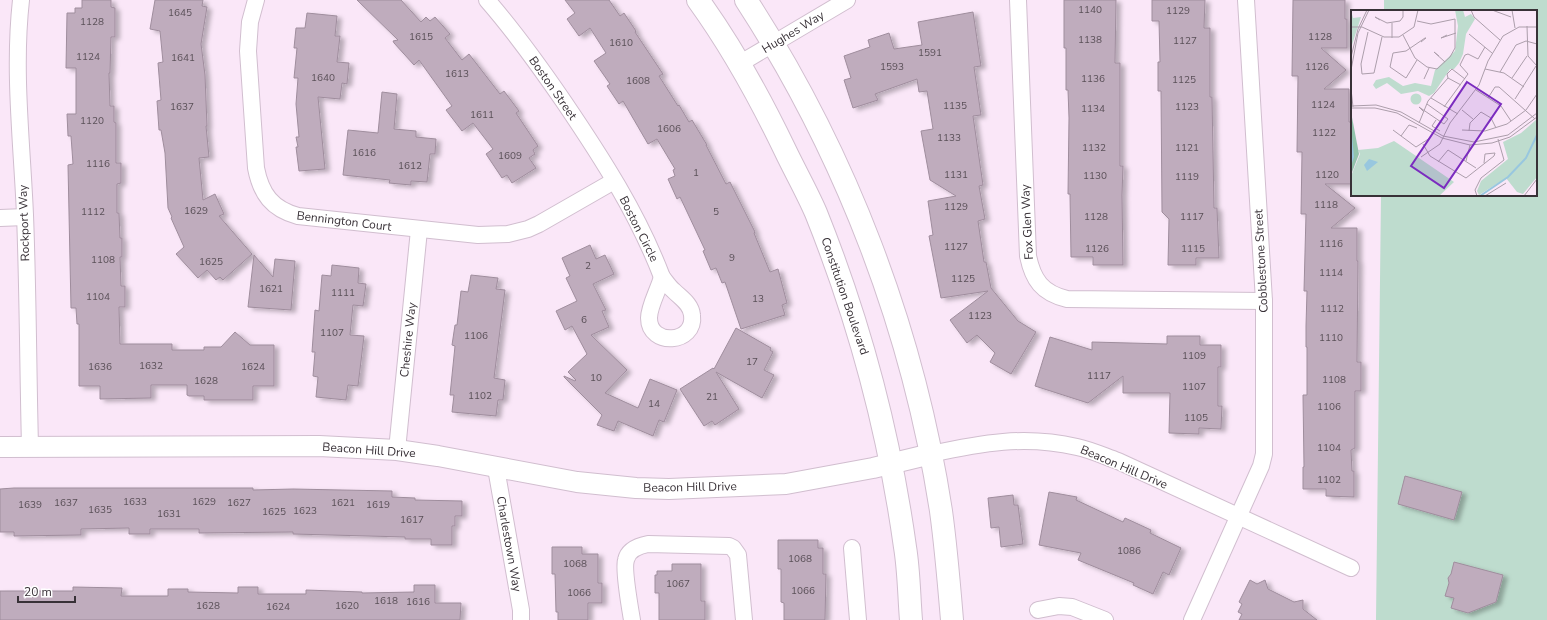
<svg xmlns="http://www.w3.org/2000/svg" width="1547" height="620" font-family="'Nunito Sans',sans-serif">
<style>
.grass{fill:#bedcce}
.building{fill:#bfacbd;stroke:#9f8d9d;filter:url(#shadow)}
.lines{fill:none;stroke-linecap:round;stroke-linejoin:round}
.minor-casing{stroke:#d1becf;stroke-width:18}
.tertiary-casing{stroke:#d1becf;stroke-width:22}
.secondary-casing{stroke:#d1becf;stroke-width:24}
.minor{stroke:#fff;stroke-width:16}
.tertiary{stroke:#fff;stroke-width:20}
.secondary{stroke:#fff;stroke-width:22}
.labels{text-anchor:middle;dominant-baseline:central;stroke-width:3;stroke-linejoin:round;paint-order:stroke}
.number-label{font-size:10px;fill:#5a5058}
.street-label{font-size:12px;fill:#383137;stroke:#fff}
.inset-river{fill:none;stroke:#98c7df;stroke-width:2}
.inset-road{fill:none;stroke:#ac9eab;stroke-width:1}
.view{fill:#7b2cbf;fill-opacity:0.15;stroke:#7b2cbf;stroke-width:2}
.inset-edge{fill:none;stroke:#383137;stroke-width:2}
</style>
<defs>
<filter id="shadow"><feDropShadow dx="4.5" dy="2.5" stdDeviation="2" flood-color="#0004"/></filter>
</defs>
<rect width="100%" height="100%" fill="#fae7f8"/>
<path class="grass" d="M1384,0H1547V620H1376L1381,195H1536V11H1384Z"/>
<g class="building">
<path d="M82,0H111V7L115,8V37H111L110,73H109L110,106H114V122L116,123V163H121V183L117,184V213H119L120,238H122V257H120L121,286H125V307H119L120,344H172V350H204V347H221L235,332L250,345H274V386H253V400H204V396H189L187,395V385H151V398L100,399V386H79V324H77L76,308H71L68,165L73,164L71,136H68L67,114H76V68H66L67,13H75V8H82Z"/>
<path d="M155,0H203L202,6L207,7L201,44L205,75L207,126H206L209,157L199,158L203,200L215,194L224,214L219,216L252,254L223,280L220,277L216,280L207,270L198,278L176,254L184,247L171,218L172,217L168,208L165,153L161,130H159L157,101L161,100L158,63L163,62L160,31L150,29Z"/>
<path d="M357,0H401L421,22L426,17L430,21L435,17L450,34L445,38L462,60L469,54L500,94L504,91L519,111L516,113L538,146L533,150L535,154L529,158L536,168L512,183L507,175L502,178L486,154L493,149L473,123L462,131L446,110L452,106L419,60L414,65L394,43L393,41L398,40Z"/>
<path d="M565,0H609L620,16L624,13L636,31L635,32L663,74L659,76L678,106L679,105L689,122L692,120L707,145H706L726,184L730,182L755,232L754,233L770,272L778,269L787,303L782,305L785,315L741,329L725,282L722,283L716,268L711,270L703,251L705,250L680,197L677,199L668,179L675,176L673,170L675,169L657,139L648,144L623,101L619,104L607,86L610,84L594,61L606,53L590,28L579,36L567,19L575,13Z"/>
<path d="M1064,0H1116L1115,63H1120V166H1123L1122,195L1123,265H1093V257H1071L1070,194H1068L1069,118L1068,90H1066V48H1064Z"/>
<path d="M1152,0H1205L1204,28H1210V97H1212L1214,208H1217L1219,258H1196V265H1168L1169,219L1162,212L1161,91H1158V62H1160L1159,21H1152Z"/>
<path d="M1293,0H1345V19H1347V48H1321L1346,70L1324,89H1349V122H1351L1352,184H1325L1355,208L1331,228H1357V261H1358L1357,362H1361V391H1355V448L1351,450L1352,471H1354V497L1326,496V489H1303V467H1304L1303,395H1307V347H1306V326L1307,291H1304L1306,214H1301L1302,152H1297L1298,76H1292Z"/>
<path d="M973,12L981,66L974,67L981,115L973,116L983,185L979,186L985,219L978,221L984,262H986L991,288L1018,321L1036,332L1011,374L990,362L995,353L977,335L967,343L950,320L988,291L941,298L929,236L933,235L928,201L956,196L930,180L921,131L933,129L927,91L919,92L917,79L875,94L878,100L853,108L844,80L851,78L844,56L870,47L868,40L889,33L894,49L922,45L918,22Z"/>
<path d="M307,13L337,16L335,36H340L337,62L349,63L347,84L342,83L340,99L318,97L325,169L299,171L296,147H298L296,137H299L296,104L298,78H294L297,48H294L296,28H305Z"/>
<path d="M382,92L397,94L394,129L416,131V137L436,139L435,154H430L427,182L411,181V185L389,183L390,180L343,175L348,130L378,133Z"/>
<path d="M590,245L596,259L605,255L614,274L593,284L606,310L602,311L609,327L591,335L627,370L605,393L638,408L650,379L677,390L664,422L659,420L653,436L618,421L614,431L597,425L602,415L564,377V376L575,381L576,380L568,372L587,354L572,326L565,330L556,311L577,301L566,278L570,276L562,258Z"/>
<path d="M254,255L273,277L275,259L295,261L291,310L248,307Z"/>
<path d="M332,265L359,268L358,283L366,284L363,306L353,305L350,335L364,336L358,386L348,385L346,400L316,397L318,377L313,376L315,352H312L315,310L319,311L322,275L331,276Z"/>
<path d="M471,275L498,278L496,289L505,290L494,378L505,380L503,400H498L496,416L452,412L454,395H450L455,346L452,345L455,325H457L461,291L468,292Z"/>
<path d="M736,328L771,348L770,350L773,352L764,370L774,375L762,398L716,372L739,409L715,425L712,421L704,426L680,389L713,368L714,369Z"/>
<path d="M1167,336H1200V345H1221V367H1218V406H1222L1221,429L1199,428V434L1169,433L1170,393H1123V376L1088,403L1035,386L1050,337L1092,350V342L1167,344Z"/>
<path d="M1405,476L1462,492L1454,520L1398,504Z"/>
<path d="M14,488H253V490L293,489L392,491V497L415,498V500L462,501V516H455V526H452V545H431V539H405V537L293,534V532L199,533V529H150V534H129V528L81,529V535L14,536V532H0V489Z"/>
<path d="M1049,492L1077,497L1076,500L1123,522L1125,518L1151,530L1150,533L1181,548L1169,575L1163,572L1153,594L1133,585L1134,583L1078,560L1081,553L1039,545Z"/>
<path d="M1013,495L1014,505H1018L1023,544L1001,547L999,527L991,528L988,498Z"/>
<path d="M778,540H818V548H823V574H826L825,620H784V603L781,602V569H778Z"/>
<path d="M552,547H582V554H598V583H602V603H588V620H558V612H556L555,574H552Z"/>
<path d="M1454,562L1503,575L1496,602L1468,613L1451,608L1454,598L1445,596L1449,583L1448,578L1451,574Z"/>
<path d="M672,564H701V601H705V620H659V593H655V575H657V571H672Z"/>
<path d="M1250,580L1257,584L1265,580L1268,589L1294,602L1303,600V609L1317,620H1239L1242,614L1238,612L1242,604L1239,602Z"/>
<path d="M414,585H435V603H461L460,620H0V591H73V587L122,588L121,596H168V589H188V592L238,593V587H258V594H306V590L362,592V593L414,592Z"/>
</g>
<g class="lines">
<g class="minor-casing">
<g id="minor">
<path d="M21,0C13,71 22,144 25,215C28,292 28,369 30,446"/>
<path d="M256,0L250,22L248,51L256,168C261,194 272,209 298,216L478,235L508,234L528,229L539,224L614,181"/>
<path d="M487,0C515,32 540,67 564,102C602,158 638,214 662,277"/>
<path d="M1018,0L1028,256C1033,280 1042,293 1067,299L1264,301"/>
<path d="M739,64L847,0"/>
<path d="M0,218L25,217"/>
<path d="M662,277C666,282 669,287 674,291C681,298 691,304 692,315C696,344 649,347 649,318C649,306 659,289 662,277Z"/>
<path d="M397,450L419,230"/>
<path d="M931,454C981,443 1025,435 1077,447C1091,450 1104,456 1118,461L1351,568"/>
<path d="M496,468L521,610V620"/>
<path d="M852,548L858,620"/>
<path d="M1038,610L1059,606L1072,607L1105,620"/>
<path d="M632,620C630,608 623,569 626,560C628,550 638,546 648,544L729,546L733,548L738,555L744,620"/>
<path d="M1192,620L1261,466L1264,454V301L1246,0"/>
</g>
</g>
<g class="tertiary-casing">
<path id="tertiary" d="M0,447L319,446L397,450L438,456L577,482L636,488L669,489L786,484L873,468L931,454"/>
</g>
<g class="secondary-casing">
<g id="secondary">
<path d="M698,0C732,47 760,98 785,150C795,171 807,192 816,213C859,320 889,432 905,547C909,571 909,596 911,620"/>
<path d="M746,0C846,154 913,329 941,511C946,547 949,584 952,620"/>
</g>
</g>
<use href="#minor" class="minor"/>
<use href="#tertiary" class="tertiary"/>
<use href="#secondary" class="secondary"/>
</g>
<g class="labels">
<g class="number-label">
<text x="1090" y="10">1140</text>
<text x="1178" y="11">1129</text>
<text x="180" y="13">1645</text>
<text x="92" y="22">1128</text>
<text x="421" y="37">1615</text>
<text x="1320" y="37">1128</text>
<text x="1090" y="40">1138</text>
<text x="1185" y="41">1127</text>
<text x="621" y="43">1610</text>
<text x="930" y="53">1591</text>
<text x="88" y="57">1124</text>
<text x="183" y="58">1641</text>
<text x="892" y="67">1593</text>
<text x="1317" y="67">1126</text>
<text x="457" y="74">1613</text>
<text x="323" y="78">1640</text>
<text x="1093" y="79">1136</text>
<text x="1184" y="80">1125</text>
<text x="638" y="81">1608</text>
<text x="1323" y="105">1124</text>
<text x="955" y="106">1135</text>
<text x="182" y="107">1637</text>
<text x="1187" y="107">1123</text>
<text x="1093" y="109">1134</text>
<text x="482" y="115">1611</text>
<text x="92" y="121">1120</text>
<text x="669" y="129">1606</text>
<text x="1324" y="133">1122</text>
<text x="949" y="138">1133</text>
<text x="1094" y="148">1132</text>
<text x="1187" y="148">1121</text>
<text x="364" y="153">1616</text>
<text x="510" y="156">1609</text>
<text x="98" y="164">1116</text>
<text x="410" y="166">1612</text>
<text x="696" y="173">1</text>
<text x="956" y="175">1131</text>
<text x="1327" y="175">1120</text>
<text x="1095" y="176">1130</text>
<text x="1187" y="177">1119</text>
<text x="1326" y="205">1118</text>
<text x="956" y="207">1129</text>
<text x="196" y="211">1629</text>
<text x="93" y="212">1112</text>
<text x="716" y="212">5</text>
<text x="1096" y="217">1128</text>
<text x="1192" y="217">1117</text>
<text x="1331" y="244">1116</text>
<text x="956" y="247">1127</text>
<text x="1097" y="249">1126</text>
<text x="1193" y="249">1115</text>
<text x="732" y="258">9</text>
<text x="103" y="260">1108</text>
<text x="211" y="262">1625</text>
<text x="588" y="266">2</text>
<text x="1331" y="273">1114</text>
<text x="963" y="279">1125</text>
<text x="271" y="289">1621</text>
<text x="343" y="293">1111</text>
<text x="98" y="297">1104</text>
<text x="758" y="299">13</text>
<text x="1332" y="309">1112</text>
<text x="980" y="316">1123</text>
<text x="584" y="320">6</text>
<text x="332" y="333">1107</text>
<text x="476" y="336">1106</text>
<text x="1331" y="338">1110</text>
<text x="1194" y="356">1109</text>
<text x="752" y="362">17</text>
<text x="151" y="366">1632</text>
<text x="100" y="367">1636</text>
<text x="253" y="367">1624</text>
<text x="1099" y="376">1117</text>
<text x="596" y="378">10</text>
<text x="1334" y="380">1108</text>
<text x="206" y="381">1628</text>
<text x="1194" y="387">1107</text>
<text x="480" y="396">1102</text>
<text x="712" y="397">21</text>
<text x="654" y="404">14</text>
<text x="1329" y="407">1106</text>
<text x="1196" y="418">1105</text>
<text x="1329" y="448">1104</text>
<text x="1329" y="480">1102</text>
<text x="135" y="502">1633</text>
<text x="204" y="502">1629</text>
<text x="66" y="503">1637</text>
<text x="239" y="503">1627</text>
<text x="343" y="503">1621</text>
<text x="30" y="505">1639</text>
<text x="378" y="505">1619</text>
<text x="100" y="510">1635</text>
<text x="305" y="511">1623</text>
<text x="274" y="512">1625</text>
<text x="169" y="514">1631</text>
<text x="412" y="520">1617</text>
<text x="1129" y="551">1086</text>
<text x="800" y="559">1068</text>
<text x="575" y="564">1068</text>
<text x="678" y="584">1067</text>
<text x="803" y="591">1066</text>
<text x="579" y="593">1066</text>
<text x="386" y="601">1618</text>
<text x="418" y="602">1616</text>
<text x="208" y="606">1628</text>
<text x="347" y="606">1620</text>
<text x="278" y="607">1624</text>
</g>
<g class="street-label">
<text transform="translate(793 32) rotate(-31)">Hughes Way</text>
<text transform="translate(553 88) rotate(55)">Boston Street</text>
<text transform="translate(344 221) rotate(7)">Bennington Court</text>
<text transform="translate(1027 222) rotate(-93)">Fox Glen Way</text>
<text transform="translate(24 223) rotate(-92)">Rockport Way</text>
<text transform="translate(639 229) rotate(63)">Boston Circle</text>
<text transform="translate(1261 261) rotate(-93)">Cobblestone Street</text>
<text transform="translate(845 296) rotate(71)">Constitution Boulevard</text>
<text transform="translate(408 340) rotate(-84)">Cheshire Way</text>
<text transform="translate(369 450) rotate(4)">Beacon Hill Drive</text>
<text transform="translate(1124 467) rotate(23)">Beacon Hill Drive</text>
<text transform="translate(690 487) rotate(-1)">Beacon Hill Drive</text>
<text transform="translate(509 544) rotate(80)">Charlestown Way</text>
</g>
</g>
<g transform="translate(1351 10)">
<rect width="186" height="186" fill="#fae7f8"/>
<path d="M59.5 89a5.5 5.5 0 1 1 11 0a5.5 5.5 0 1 1-11 0ZM43,131L49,135L103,172L88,186H0V166L9,144L7,140L27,138Z" fill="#bedcce"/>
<path d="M0,102L8,144L0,165Z" fill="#92c3ac"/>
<path d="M0,0L2,8L10,7L0,38ZM104,0H112L114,7L120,4L124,9L115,24L112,44L108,53L103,59H99L83,83L78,86L67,81L50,84L36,73L25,79L22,75L25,70L38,67L52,76L64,73L80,76L84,60L104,41L107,16ZM186,109V167L172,184L166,182L155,168L128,185L126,181L130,171L157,149L152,132L170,123Z" fill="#bedcce"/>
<path d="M18,149L27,152L16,161L13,155Z" fill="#98c7df"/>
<path class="inset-river" d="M0,126L2,147L0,153M129,186L157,167L175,148L186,125"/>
<path class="inset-road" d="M120,0L123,7L149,30M141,0L160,7M161,0L164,18M29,10L24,7L36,13L49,11L52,7V0M41,13V28M176,16L177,46L186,56M0,17H11L33,27H48L63,17L67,0M17,22L10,54L11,64L23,63L31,27M118,24L141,43M52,25L64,48L76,57L86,59L99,47L104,38V9L80,14L66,11M96,25L90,28L105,23M88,46L83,42L94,52M0,47L7,19L16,0M66,50L55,68L39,57L42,43L55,41L74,28H75L70,32M134,59L153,63L173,77M0,60L7,23L18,0M149,62L165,35L175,31L186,34M97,68L96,64L101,59L114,69M161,68L176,46M73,69L78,58M0,79L2,97M125,80L150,96L160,111M80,88L107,104M137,88L144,77H148L184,109M164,89L185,56M0,96L25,95L50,102L92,126L123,132L157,125L186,103M93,97L117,64L109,55L114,45L117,44L127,49L134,37M0,98H24L46,103L91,128L119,135L141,133L159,127L186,107M111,100L122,109M73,102L68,97L93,114L97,109L76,94M85,110L81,116L89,121M68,113L77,91L97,68L110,75M42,120L65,137L79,128M111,120L134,121L156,114L175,100L186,84M118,121L119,113L130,102L140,108L145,118M50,126L58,115L66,118M72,134L79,146L115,168L143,146L144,143L134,144L133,153M70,147L89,134L99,113L128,75L137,51L152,26L168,17H186M115,151L119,135M87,152L97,140L125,158M126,186L124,180L130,168L153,150L147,129M134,186L155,173M173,186L186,169"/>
<path class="view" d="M116,72L150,94L93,178L60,156Z"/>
<rect width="186" height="186" class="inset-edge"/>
</g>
<path d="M18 596v6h57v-6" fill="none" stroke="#383137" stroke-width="2"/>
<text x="24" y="596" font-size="12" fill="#383137" stroke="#ffffff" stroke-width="3" paint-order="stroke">20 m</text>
</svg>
